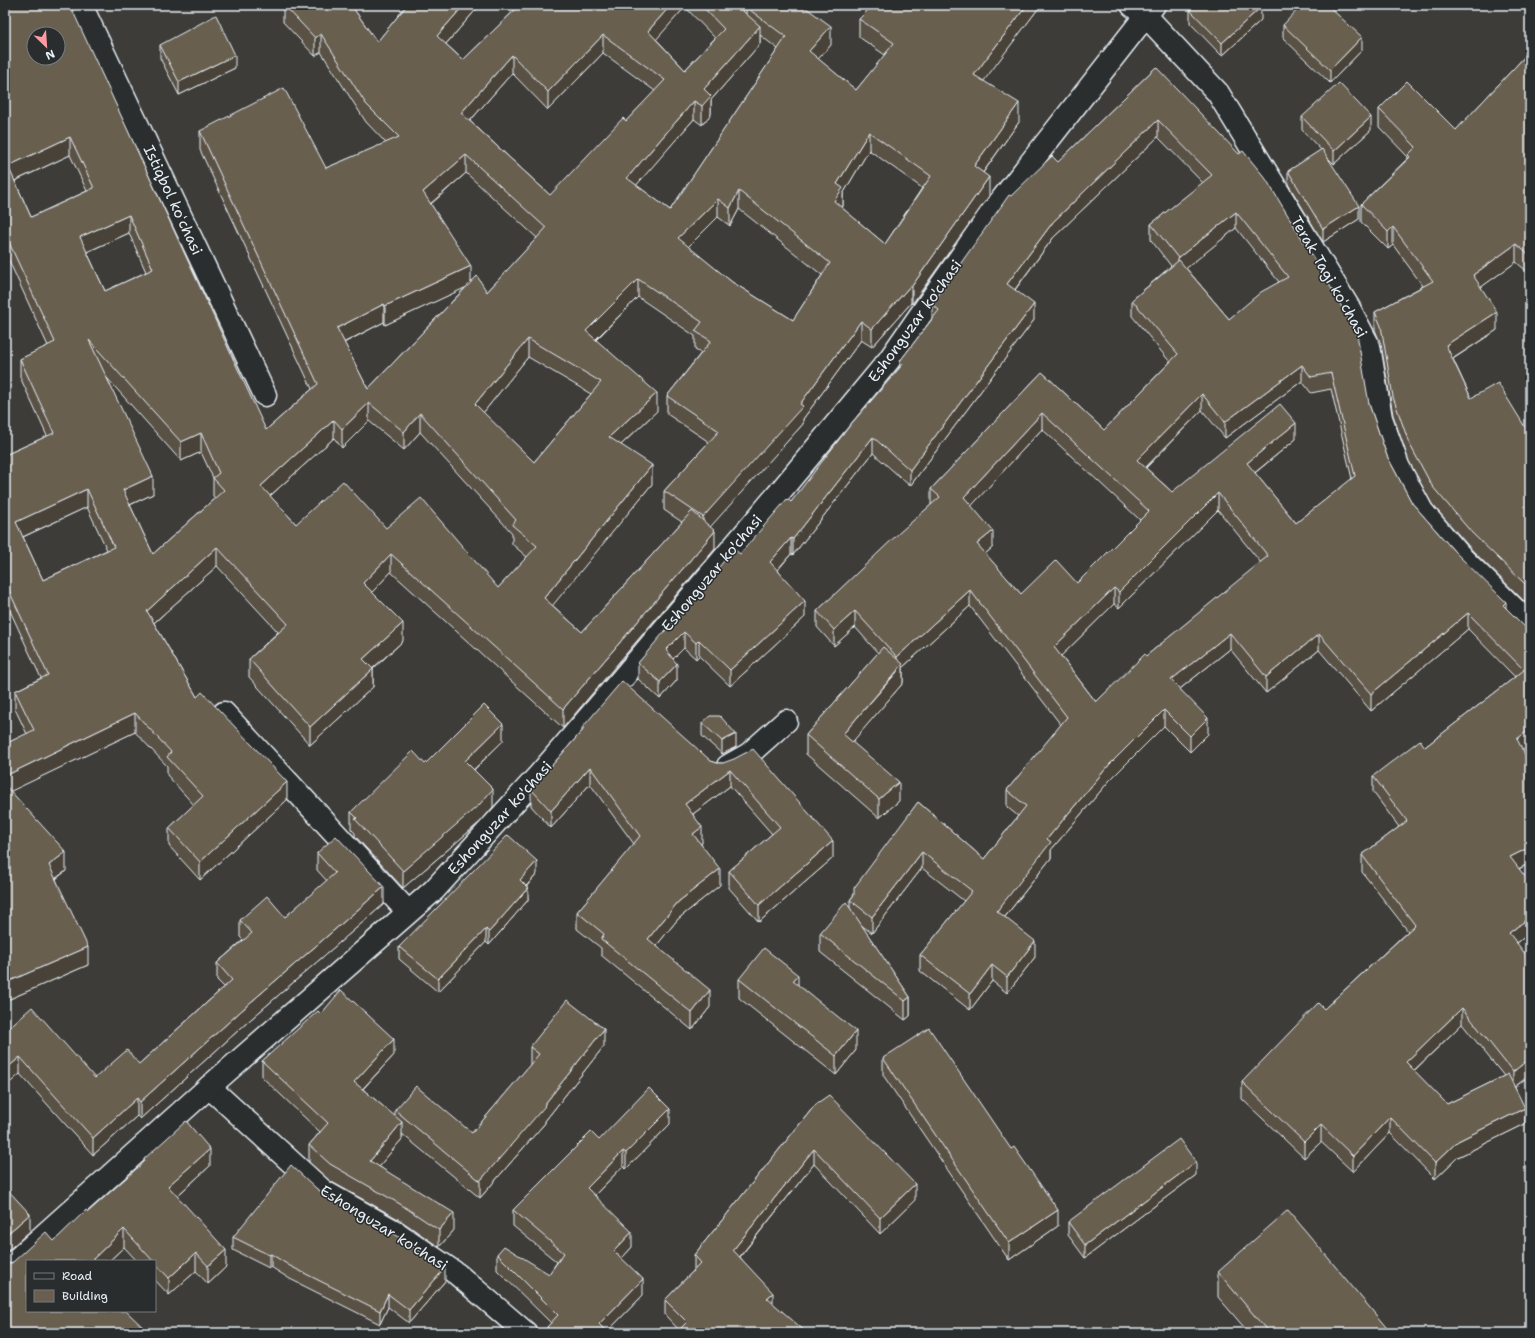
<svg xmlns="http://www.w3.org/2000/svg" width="1535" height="1338" font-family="'Shantell Sans',sans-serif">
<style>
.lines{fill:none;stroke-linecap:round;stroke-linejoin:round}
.minor-casing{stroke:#e8f1f8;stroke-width:25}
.minor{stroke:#2a2d2e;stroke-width:22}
.wall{fill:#5a5145;stroke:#e8f1f8;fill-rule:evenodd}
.shaded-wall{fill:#4a4238;stroke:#e8f1f8}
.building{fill:#695e50;stroke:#e8f1f8;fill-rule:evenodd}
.labels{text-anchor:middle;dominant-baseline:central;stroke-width:3;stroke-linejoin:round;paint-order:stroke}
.street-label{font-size:15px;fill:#e8f1f8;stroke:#2a2d2e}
</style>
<rect width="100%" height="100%" fill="#3d3c38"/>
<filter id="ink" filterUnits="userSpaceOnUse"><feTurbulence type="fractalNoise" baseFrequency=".025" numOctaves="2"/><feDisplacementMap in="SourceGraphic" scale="8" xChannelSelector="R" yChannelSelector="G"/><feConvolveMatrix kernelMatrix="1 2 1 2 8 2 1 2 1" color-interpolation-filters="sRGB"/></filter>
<g filter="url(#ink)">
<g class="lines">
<g class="minor-casing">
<g id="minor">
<path d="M81,5L265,395"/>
<path d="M1132,5L1146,16L1218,93L1349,308L1369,346L1381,418L1398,466L1422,511L1463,559L1530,624"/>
<path d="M224,713L408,912"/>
<path d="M728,766L749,754L786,721"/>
<path d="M209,1087L323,1191L394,1231L457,1274L526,1333"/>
<path d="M5,1270L209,1087L434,890L539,775L621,680L778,494L889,360L992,212L1154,5"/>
</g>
</g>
<use href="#minor" class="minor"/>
</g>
<g class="wall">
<path d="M5,5L266,430L312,389L200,150V131L326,168L386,143L366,122L321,52L315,56L283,22V5H351L377,42L407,5H480L446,44L463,60L520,5H736L746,14V7L831,45L818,59L856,90L885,55L859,37V19L1041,5L983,81L1019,122L983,173L989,196L912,304L911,303L872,347L861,340L803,419V424L710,526L715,549L563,728L391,572L372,592L403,641L373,669V687L310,745L249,677V659L278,632L217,566L154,623L197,697L287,800L200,880L169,846V828L194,805L167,775V766L135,732L10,791L66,871L56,879L88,965L5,1001V744L27,734L15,709V691L41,678L5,600V455L47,436L20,377V359L48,346L5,252ZM685,7L715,38L685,70L656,39ZM760,35L778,49L670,210L636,185L694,119L702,125L711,114V100L760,44ZM603,53L655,91L626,121L550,195L470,121L512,73L548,110ZM869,150L922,188L885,244L842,208L843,206V194ZM70,155L87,191L31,217L15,181ZM466,173L537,238L487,292L471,282L431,204ZM739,209L822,275L793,320L732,282L688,247L718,217L730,226ZM129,233L146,272L105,291L87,252ZM466,287L368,389L344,343L384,322L385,325ZM638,297L695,336V350L701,353L667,396V414L709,442L664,491V510L682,522L582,632L552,605L652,484L621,445L657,411L596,340ZM528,357L591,394L534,462L483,413ZM107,378L181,461L201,452L213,478V496L215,498L153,554L130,505L153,494ZM369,421L404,450L420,432L512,533V544L527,557L498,588L386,528L296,524L270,496L334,438L342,448ZM87,507L107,550L43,580L23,537Z"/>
<path d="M1332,5H1339L1336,9Z"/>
<path d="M1190,10L1261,20L1222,56L1190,23Z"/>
<path d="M1283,25L1362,50L1330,83L1283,38Z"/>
<path d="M160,45L235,68L179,95L160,58Z"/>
<path d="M1530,51V274L1516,262L1481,287L1497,330L1453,359L1471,398L1525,427L1530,421V598L1525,602L1472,550L1432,504L1409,461L1393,415L1381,344L1375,330V312L1423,286L1393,245L1388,249L1361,222V204L1408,158V157L1379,127V109L1456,130Z"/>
<path d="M1156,67L1369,404L1387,456L1412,503L1454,551L1506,608L1530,632L1522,751L1530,863L1519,869L1530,933L1517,943L1530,1075L1515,1087L1525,1124L1458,1157L1435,1179L1390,1133L1353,1172L1321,1142L1304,1158L1242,1099V1082L1324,1009L1408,931L1362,872V855L1399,827L1373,792V776L1425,747L1515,677L1468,629L1371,711L1319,650L1266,693L1230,649L1180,689L1208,734L1190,752L1164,726L1109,781L1051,850V858L1005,917L1035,957L1007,993L992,981L970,1010L920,971V955L964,901L922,868L872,933L861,925L910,997V1016L905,1020L820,952V933L850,908V900L918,802L984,859L1018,816L1007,807V790L1061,725L970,606L903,667V683L852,742L899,801L879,818L806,754V735L878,653L855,627L834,646L817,627V611L931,505V489L1042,372L1104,430L1170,362L1132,316V300L1171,266L1151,240V224L1203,183L1158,137L1053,238L1015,290L1034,320L910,486L873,453L793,555L791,554L778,570L805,617L730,686L699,656L696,659L684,648L673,659L677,680L660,699L638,679V663L740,554L791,502L900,367V361L932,319V304L1011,196L1058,162ZM1236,228L1279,282L1229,319L1186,268ZM1302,381L1311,393L1331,389L1352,479L1296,523L1255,473L1296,439L1172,492L1146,468L1202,410L1225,438ZM1042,429L1140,520L1077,583L1021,594L985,554L993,547L971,506ZM1218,510L1261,563L1146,656L1096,702L1061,656L1114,604L1119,608ZM1462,1024L1504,1076L1447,1104L1414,1071Z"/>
<path d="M1302,117L1371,130L1334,164L1326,156L1359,219L1323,242L1288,184V171L1321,150L1302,130Z"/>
<path d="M702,723L736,747L722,754L702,736Z"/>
<path d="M582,728L711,761L717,763H723L833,858L759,922L729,888V871L772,834L730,786L693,814L702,843L701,844L720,885L678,919L656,946L710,1007L692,1030L601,955V948L577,929V912L634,844L590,784L551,828L531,806V789L582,731Z"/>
<path d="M503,741L474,770L493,807L480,822L403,888L355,836V833L351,829V812L425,764Z"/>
<path d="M317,853L384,904L251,1019L140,1119L137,1116L93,1155L20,1074L5,1031L95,1078L139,1064L224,987L217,980V963L243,940L240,937V920L285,917L327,881L317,870Z"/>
<path d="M537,874L527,886L528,900L489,945L486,942L438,992L399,959V947Z"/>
<path d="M739,979L798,985L856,1050L836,1075L739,998Z"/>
<path d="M321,1014L394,1055L363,1089L395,1117V1110L472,1133L530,1065V1047L604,1046L545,1121V1123L480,1198L402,1134V1139L379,1166L454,1230L439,1247L400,1220L330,1181L309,1162V1145L320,1132L262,1077V1061Z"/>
<path d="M883,1058L1011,1149L1058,1226L1009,1260L883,1075Z"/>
<path d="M816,1104L915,1200L880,1234L814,1164L740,1257L773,1304L679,1330L665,1315V1300L694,1270V1255Z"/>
<path d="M670,1124L626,1169L623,1166L595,1195L632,1247L621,1259L643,1295L607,1332L608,1333H547V1327L551,1323L497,1270V1254L549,1274L557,1262L513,1226V1210L599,1140Z"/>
<path d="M144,1159L210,1166L177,1196L226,1267L208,1284L196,1271L169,1295L155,1280V1261H137L124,1247L109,1261H27L7,1265L54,1241L88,1212L144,1162Z"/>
<path d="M1196,1175L1085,1258L1068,1235V1222Z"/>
<path d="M317,1189L445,1281L409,1323L388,1307L380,1324L290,1279L271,1267L269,1268L233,1250V1237Z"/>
<path d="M1218,1272L1391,1333H1249L1218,1297Z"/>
</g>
<g class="shaded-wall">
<path d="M464,5H480L437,54V36Z"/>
<path d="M671,5H685V7L648,49V31Z"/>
<path d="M1027,5H1041L974,94V75Z"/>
<path d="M1336,5H1339L1336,9Z"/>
<path d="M1261,7V20L1222,56V43Z"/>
<path d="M760,26V44L711,100V114L702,125V106L704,89Z"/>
<path d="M831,26V45L809,69V51Z"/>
<path d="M321,34V52L315,56V38Z"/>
<path d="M603,35V53L548,110V92Z"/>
<path d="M1362,37V50L1330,83V70Z"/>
<path d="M235,55V68L179,95V82Z"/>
<path d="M512,55V73L461,131V113Z"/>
<path d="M694,101V119L627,196V178Z"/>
<path d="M1019,103V122L974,185V166Z"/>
<path d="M1371,117V130L1334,164V151Z"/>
<path d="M1158,120V137L1053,238L1007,300V284L1053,222Z"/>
<path d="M869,132V150L843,194V206L834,219V201L837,184Z"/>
<path d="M70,137V155L8,184V166Z"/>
<path d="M466,155V173L423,210V192Z"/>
<path d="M989,177V196L912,304V286Z"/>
<path d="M739,191V209L730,226V208Z"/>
<path d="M718,199V217L678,257V238Z"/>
<path d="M1359,206V219L1323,242V229Z"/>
<path d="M1236,212V228L1178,275V258Z"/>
<path d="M129,215V233L80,255V237Z"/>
<path d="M1393,227V245L1388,249V232Z"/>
<path d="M1516,244V262L1473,293V275Z"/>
<path d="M471,266V285L385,325V306Z"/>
<path d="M638,279V297L586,349V331Z"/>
<path d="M911,285V303L872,347V329Z"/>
<path d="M384,304V322L337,346V328Z"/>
<path d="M1034,304V320L910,486V470Z"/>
<path d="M1497,312V330L1446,363V345Z"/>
<path d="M861,321V340L803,419V424L703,535V517L800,404Z"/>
<path d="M528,339V357L475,423V404Z"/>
<path d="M1302,365V381L1225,438V422Z"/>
<path d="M657,393V411L609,456V437Z"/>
<path d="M1202,394V410L1137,476V460Z"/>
<path d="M369,403V421L342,448V429Z"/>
<path d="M420,413V432L404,450V432Z"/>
<path d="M1042,413V429L964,514V497Z"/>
<path d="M334,420V438L261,504V486Z"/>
<path d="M1296,423V439L1247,479V463Z"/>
<path d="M201,433V452L181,461V442Z"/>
<path d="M873,437V453L793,555V539Z"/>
<path d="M652,465V484L544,616V598Z"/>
<path d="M153,476V494L123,508V490Z"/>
<path d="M87,489V507L16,540V522Z"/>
<path d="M1218,493V510L1119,608V592Z"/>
<path d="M715,531V549L563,728V709Z"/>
<path d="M993,531V547L977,561V544Z"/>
<path d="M791,538V554L770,578V562Z"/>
<path d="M217,547V566L147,629V611Z"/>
<path d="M391,554V572L363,602V583Z"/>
<path d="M1530,580V598L1525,602V584Z"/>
<path d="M1114,588V604L1054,663V647Z"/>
<path d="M970,590V606L903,667V683L843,753V734L897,672V657Z"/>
<path d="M805,601V617L730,686V670Z"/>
<path d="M1506,602V618L1503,605Z"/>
<path d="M855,611V627L834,646V630Z"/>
<path d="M1468,613V629L1371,711V694Z"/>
<path d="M403,623V641L363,677V659Z"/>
<path d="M684,632V648L666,666V650Z"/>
<path d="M1230,633V649L1171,696V680Z"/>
<path d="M1319,634V650L1266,693V677Z"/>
<path d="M699,640V656L696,659V643Z"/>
<path d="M677,664V680L660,699V682Z"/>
<path d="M373,669V687L310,745V727Z"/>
<path d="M1164,710V726L1109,781L1051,850V858L997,927V911L1047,839L1109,765Z"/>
<path d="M135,713V732L5,794V776Z"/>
<path d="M1208,718V734L1190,752V736Z"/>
<path d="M503,724V741L465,778V761Z"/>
<path d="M1530,729V745L1517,755V739Z"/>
<path d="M736,734V747L722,754V741Z"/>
<path d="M590,767V784L551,828V811Z"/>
<path d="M730,770V786L685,820V804Z"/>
<path d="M287,782V800L200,880V862Z"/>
<path d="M899,782V801L879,818V799Z"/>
<path d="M493,789V807L480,822L403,888V871Z"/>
<path d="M702,827V843L693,851V834Z"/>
<path d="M833,841V858L759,922V905Z"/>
<path d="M1530,847V863L1510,873V857Z"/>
<path d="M66,852V871L49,883V865Z"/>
<path d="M922,852V868L872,933V917Z"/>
<path d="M537,861V874L520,893V880Z"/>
<path d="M720,869V885L678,919L648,956V939L678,902Z"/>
<path d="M384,887V904L251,1019L140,1119V1102L251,1002Z"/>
<path d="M528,888V900L489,945V932Z"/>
<path d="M1530,917V933L1509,949V933Z"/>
<path d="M486,929V942L438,992V979Z"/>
<path d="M1035,941V957L1007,993V977Z"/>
<path d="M88,947V965L5,1001V983Z"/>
<path d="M992,965V981L970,1010V994Z"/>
<path d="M798,975V994L793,981Z"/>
<path d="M710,990V1007L692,1030V1013Z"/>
<path d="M910,997V1016L905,1020V1001Z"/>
<path d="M1462,1008V1024L1406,1078V1062Z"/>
<path d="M604,1029V1046L545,1121V1123L480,1198V1181L544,1105Z"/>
<path d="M856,1031V1050L836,1075V1056Z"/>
<path d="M394,1039V1055L354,1098V1082Z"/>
<path d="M20,1057V1074L5,1087V1070Z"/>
<path d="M1530,1058V1075L1513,1088V1072Z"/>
<path d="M137,1098V1116L93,1155V1138Z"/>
<path d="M1525,1108V1124L1458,1157L1435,1179V1163L1458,1141Z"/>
<path d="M670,1109V1124L626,1169V1153Z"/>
<path d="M1390,1117V1133L1353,1172V1156Z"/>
<path d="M402,1122V1139L370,1177V1161Z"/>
<path d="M1321,1125V1142L1304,1158V1142Z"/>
<path d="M210,1149V1166L168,1204V1186Z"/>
<path d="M814,1149V1164L733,1265V1250Z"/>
<path d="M623,1151V1166L587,1203V1188Z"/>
<path d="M1196,1162V1175L1085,1258V1245Z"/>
<path d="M915,1184V1200L880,1234V1218Z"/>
<path d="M1058,1210V1226L1009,1260V1243Z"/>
<path d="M454,1213V1230L439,1247V1230Z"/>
<path d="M30,1214V1231L5,1253V1236Z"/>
<path d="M124,1229V1247L109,1261H91Z"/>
<path d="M632,1232V1247L614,1267V1251Z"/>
<path d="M226,1250V1267L208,1284V1266Z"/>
<path d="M196,1253V1271L169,1295V1278Z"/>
<path d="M271,1254V1267L269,1268V1255Z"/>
<path d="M445,1268V1281L409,1323V1310Z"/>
<path d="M643,1279V1295L606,1333L599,1324Z"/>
<path d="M773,1293V1308L767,1298Z"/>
<path d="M388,1294V1307L380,1324V1311Z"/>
</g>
<g class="building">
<path d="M5,5H70L266,430L318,384L200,131L284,88L326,168L399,137L366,104L321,34L315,38L284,5H351L377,42L407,5H464L437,36L463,60L520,5H671L648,31L685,70L724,29L701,5H736L760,26L704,89L711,96L702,106L694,101L627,178L670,210L786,37L746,7L748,5H802L831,26L809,51L856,90L894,43L859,19L873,5H1027L974,75L1019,103L974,166L989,177L912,286L911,285L872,329L861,321L800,404L803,406L703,517L664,491L719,431L667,396L711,341L695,331L702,322L638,279L586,331L657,393L609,437L652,465L544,598L582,632L692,511L715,531L563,709L391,554L363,583L403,623L363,659L373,669L310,727L249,659L288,624L217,547L147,611L197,697L202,692L287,782L200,862L169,828L203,796L167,757L171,752L135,713L5,776V744L34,730L15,691L48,675L5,582V455L54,433L20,359L55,342L5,234ZM34,34H58V58H34ZM603,35L665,80L626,121L623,118L550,195L461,113L512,55L548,92ZM869,132L931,176L885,244L834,201L843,188L837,184ZM70,137L94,188L31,217L8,166ZM466,155L546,228L487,292L477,276L368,389L337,328L384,304L385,306L471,266L423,192ZM739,191L830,263L793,320L732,282L678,238L718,199L730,208ZM129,215L153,269L105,291L80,237ZM528,339L601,382L534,462L475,404ZM89,340L181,442L201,433L219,473L213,478L224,490L153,554L123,490L153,476ZM369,403L404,432L420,413L516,520L512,525L537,546L498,588L421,498L386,528L343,481L296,524L261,486L334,420L342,429ZM87,489L114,547L43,580L16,522Z"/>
<path d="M1196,5H1259L1261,7L1222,43L1190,10Z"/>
<path d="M1302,5H1327L1362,37L1330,70L1283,25Z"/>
<path d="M216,15L235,55L179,82L160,45Z"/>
<path d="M1530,51V256L1516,244L1473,275L1497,312L1446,345L1471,398L1498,383L1525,427L1530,421V580L1525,584L1472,533L1432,486L1409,443L1393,397L1381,326L1375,312L1433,281L1393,227L1388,232L1361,204L1410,157L1408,155L1416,147L1379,109L1407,81L1456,130Z"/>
<path d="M1156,67L1239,154L1243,151L1266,179L1325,277L1348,318L1350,326L1352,325L1357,334L1369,404L1387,456L1412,503L1454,551L1506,602L1503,605L1530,632V729L1517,739L1530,765V847L1510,857L1530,883V917L1509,933L1530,960V1058L1513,1072L1462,1008L1406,1062L1447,1104L1508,1074L1525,1108L1458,1141L1435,1163L1390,1117L1353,1156L1321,1125L1304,1142L1242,1082L1318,1003L1324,1009L1415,925L1362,855L1407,821L1373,776L1420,740L1425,747L1524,670L1468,613L1371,694L1319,634L1266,677L1230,633L1171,680L1208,718L1190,736L1164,710L1109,765L1047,839L1051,842L997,911L1035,941L1007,977L992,965L970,994L920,955L972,891L922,852L872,917L850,900L854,895V888L918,802L984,859L1026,806L1007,790L1067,717L970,590L897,657L855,611L834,630L817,611L899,533L940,497L931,489L1042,372L1104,430L1178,354L1132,300L1179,260L1229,319L1261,292L1288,277L1236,212L1178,258L1151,224L1212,175L1158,120L1053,222L1007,284L1034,304L910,470L873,437L793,539L791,538L770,562L805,601L730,670L699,640L696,643L684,632L666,650L677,664L660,682L638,663L734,549L740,554L787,499L791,502L851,424L903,364L900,361L939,310L932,304L1009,195L1011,196L1052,156L1058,162ZM1302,365L1311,377L1331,373L1355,476L1296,523L1247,463L1296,423L1280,404L1172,492L1137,460L1202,394L1225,422ZM1042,413L1149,511L1077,583L1056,560L1021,594L977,544L993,531L964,497ZM1218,493L1268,556L1146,656L1145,654L1096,702L1054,647L1114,588L1119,592Z"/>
<path d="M1339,83L1371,117L1334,151L1302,117Z"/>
<path d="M1322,149L1359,206L1323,229L1288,171Z"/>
<path d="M883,647L903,664L843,734L899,782L879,799L806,735Z"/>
<path d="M622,681L711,761L717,763H723L734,759L753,749L833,841L759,905L729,871L780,827L730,770L685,804L702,827L693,834L720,869L678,902L648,939L710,990L692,1013L601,939L604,934L577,912L640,836L590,767L551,811L531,789L584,729L582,728Z"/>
<path d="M484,705L503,724L465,761L493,789L480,804L403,871L355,819L357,818L351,812L413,751L425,764Z"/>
<path d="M710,716H720L736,734L722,741L702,723Z"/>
<path d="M5,785L66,852L49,865L88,947L5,983Z"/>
<path d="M508,835L537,861L520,880L528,888L489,932L486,929L438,979L399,947Z"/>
<path d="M336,836L384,887L251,1002L140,1102L137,1098L93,1138L20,1057L5,1070V1031L32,1007L95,1078L127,1050L139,1064L232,980L217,963L252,933L240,920L267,896L285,917L335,873L317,853Z"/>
<path d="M846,902L910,997L905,1001L820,933Z"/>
<path d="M764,948L798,975L793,981L856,1031L836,1056L739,979Z"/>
<path d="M341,990L394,1039L354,1082L402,1122L370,1161L454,1213L439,1230L400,1204L330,1164L309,1145L328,1123L262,1061L318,1011L321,1014Z"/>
<path d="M567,1000L604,1029L544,1105L545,1106L480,1181L395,1110L416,1086L472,1133L539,1054L530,1047Z"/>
<path d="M929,1028L1011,1149L1014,1147L1058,1210L1009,1243L883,1058Z"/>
<path d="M649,1088L670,1109L626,1153L623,1151L587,1188L632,1232L614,1251L643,1279L599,1324L608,1333H552L547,1327L558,1315L497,1254L504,1246L549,1274L564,1253L513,1210L591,1132L599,1140Z"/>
<path d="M829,1095L915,1184L880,1218L814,1149L733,1250L773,1293L767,1298L807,1333H676L687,1322L665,1300L701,1263L694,1255L816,1104Z"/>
<path d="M186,1121L210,1149L168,1186L226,1250L208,1266L196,1253L169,1278L155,1263V1261H153L124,1229L91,1261H27V1311H126L149,1333H5V1265H7L13,1262L46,1232L54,1241L86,1210L88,1212L145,1161L144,1159Z"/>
<path d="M1179,1139L1196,1162L1085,1245L1068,1222Z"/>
<path d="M291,1165L317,1189L387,1229L445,1268L409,1310L388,1294L380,1311L290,1266L271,1254L269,1255L233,1237Z"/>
<path d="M5,1187L30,1214L5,1236Z"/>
<path d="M1288,1210L1391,1333H1269L1218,1272Z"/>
</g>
</g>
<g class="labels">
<g class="street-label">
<text transform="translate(173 200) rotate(65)">Istiqbol koʻchasi</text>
<text transform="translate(1329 277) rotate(60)">Terak Tagi koʻchasi</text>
<text transform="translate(915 321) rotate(-54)">Eshonguzar ko'chasi</text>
<text transform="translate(712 573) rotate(-50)">Eshonguzar ko'chasi</text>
<text transform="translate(500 818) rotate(-48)">Eshonguzar ko'chasi</text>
<text transform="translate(384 1228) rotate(32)">Eshonguzar ko'chasi</text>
</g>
</g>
<rect width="1535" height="1338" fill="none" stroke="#2a2d2e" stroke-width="20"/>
<rect x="10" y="10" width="1515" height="1318" fill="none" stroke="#e8f1f8" stroke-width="1.5" filter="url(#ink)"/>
<rect x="26" y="1260" width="130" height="52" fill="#2a2d2e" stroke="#767b7f"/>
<rect x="34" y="1273" width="20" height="6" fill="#2a2d2e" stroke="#767b7f"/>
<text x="62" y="1280" font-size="12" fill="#e8f1f8">Road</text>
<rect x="34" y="1290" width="20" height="12" fill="#695e50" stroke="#767b7f"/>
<text x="62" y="1300" font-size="12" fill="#e8f1f8">Building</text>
<g transform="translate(46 46) rotate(155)"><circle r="19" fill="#2a2d2e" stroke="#767b7f"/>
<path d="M0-3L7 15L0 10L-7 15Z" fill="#ff9aa2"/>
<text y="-6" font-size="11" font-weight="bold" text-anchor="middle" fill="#e8f1f8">N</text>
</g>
</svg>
